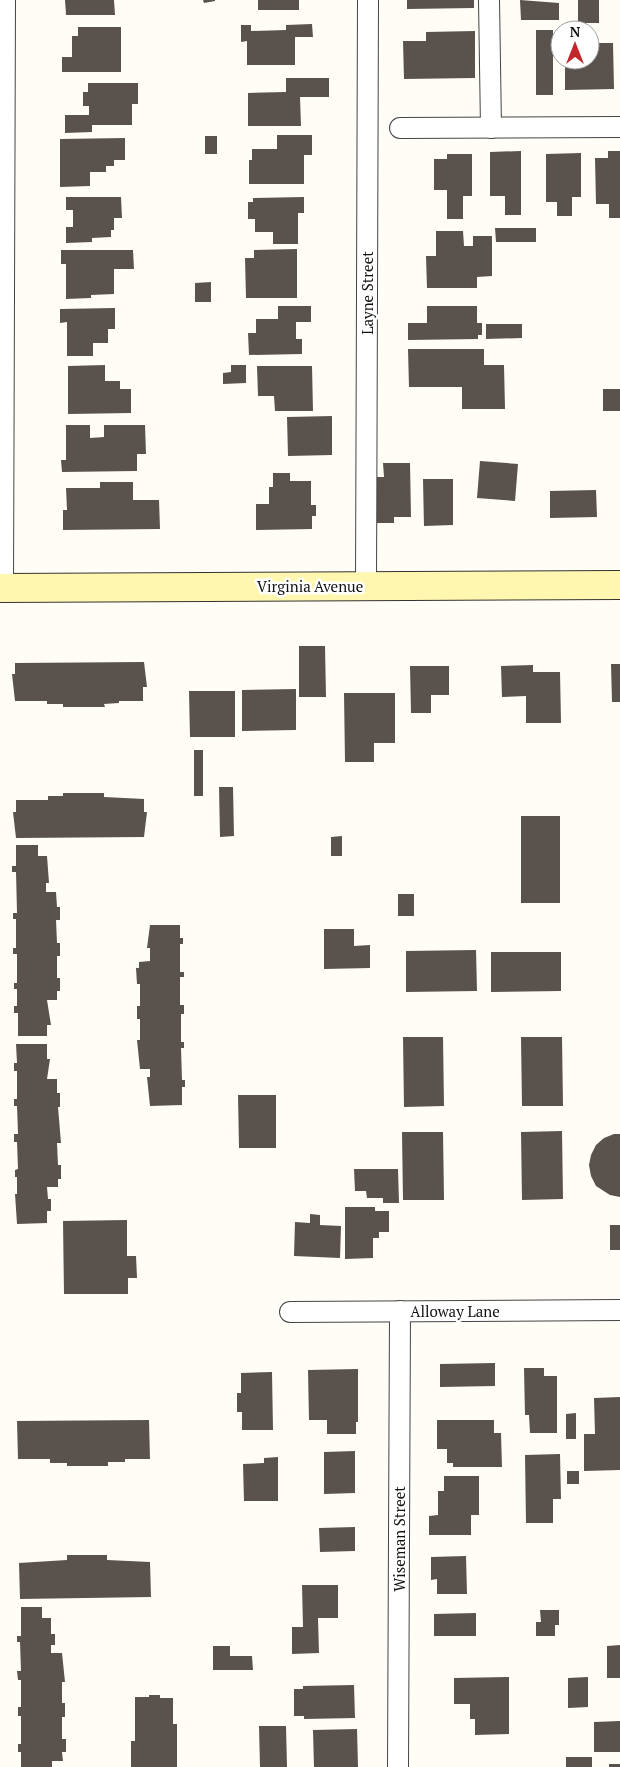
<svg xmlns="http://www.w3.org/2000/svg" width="620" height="1767" font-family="'PT Serif',serif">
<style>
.building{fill:#5a524d}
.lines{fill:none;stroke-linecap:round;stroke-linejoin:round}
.street-casing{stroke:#444;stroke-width:22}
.secondary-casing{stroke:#333;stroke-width:30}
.street{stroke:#fff;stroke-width:20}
.secondary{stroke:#fff6b0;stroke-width:28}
.labels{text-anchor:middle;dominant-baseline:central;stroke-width:5;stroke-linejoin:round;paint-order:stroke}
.street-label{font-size:15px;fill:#111;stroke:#fff}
</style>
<rect width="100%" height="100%" fill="#fffdf5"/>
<g class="building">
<path d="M65,0H114L115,15H66Z"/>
<path d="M203,0H215V1L204,3Z"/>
<rect x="258" y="0" width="41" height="10"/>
<path d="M407,0H474V8L407,9Z"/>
<path d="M520,0L559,3V20H521Z"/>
<rect x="578" y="0" width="21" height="23"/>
<path d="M312,24L313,37H295V65H247V41L241,42V25H251V31L286,30V25Z"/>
<path d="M78,27H121V72H62V57H72V36H78Z"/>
<rect x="536" y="30" width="17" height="65"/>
<path d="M475,31V78L404,79L403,41H426V32Z"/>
<path d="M590,43H613L614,89L565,90V65H583V60H590Z"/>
<path d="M286,78H329V97H300L301,126H248V93L286,92Z"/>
<path d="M88,83H138V104H132V125H92V132L65,133V115H89V106H83V92H88Z"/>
<path d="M277,135H312V155H304V184H249V160H252V149H277Z"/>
<rect x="205" y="136" width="12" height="18"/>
<path d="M125,138V160H114V166H106V172H90V186L60,187V139Z"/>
<path d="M521,151V215H505V196H490V152Z"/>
<path d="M608,151H620V218H609V204H596L595,158H608Z"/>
<path d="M581,153V197H572V216H557V202H546V154Z"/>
<path d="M447,154H472V196H463V219H447V190H434V159H447Z"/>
<path d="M66,197H121L122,218H114V230H111V237L92,238V242L66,243V227H73V210H66Z"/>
<path d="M304,197V213H298V244H273V232H255V219H248V202H253V198Z"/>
<path d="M495,228H536V242H496Z"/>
<path d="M436,231H463L464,246H473V236H492V276L477,277V288H427L426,256H436Z"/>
<path d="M297,249V298H246L245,258H254V250Z"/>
<path d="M61,250H133L134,269H114V294L91,295V298L66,299V264H61Z"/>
<path d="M211,282V302H195V283Z"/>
<path d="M278,306H311V322H296V339H302V354L249,355L248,333H256V319H278Z"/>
<path d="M427,306H477V323H482V335H478V339L408,340V323H427Z"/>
<path d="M115,308V329H108V343H93V356H67V322L60,323V309Z"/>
<path d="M486,324H522V338L486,339Z"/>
<path d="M408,349H484V365H504L505,409H462V387H409Z"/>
<path d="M105,365V381H120V389H131V413L68,414V366Z"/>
<path d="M231,365H246V383L223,384V373L231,372Z"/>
<path d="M257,366H312L313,411H275L274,396H258Z"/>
<rect x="603" y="389" width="17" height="22"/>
<path d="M332,416V455L288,456L287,417Z"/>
<path d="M66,425H90V438L104,437V425H145L146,454H137V471L62,472L61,460H66Z"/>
<path d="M480,461L518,464L515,501L477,498Z"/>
<path d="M383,463H410L411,517H394V523H374V477H384Z"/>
<path d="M273,473H290V481H311V505H316V516H312V529L256,530V504H269V487H273Z"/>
<path d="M423,479H453V525L424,526Z"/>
<path d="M100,482H133V500H159L160,529L63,530V510H67L66,488H100Z"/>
<path d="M596,490L597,517L550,518V491Z"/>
<path d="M299,646H325L326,697H299Z"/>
<path d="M144,662L147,687H143V701H119V703L104,704L105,707H63V704H47V701H15L12,674H15V663Z"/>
<path d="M611,664H620V702H612Z"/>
<path d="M533,665V672H560L561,723H526V696L502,697L501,666Z"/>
<path d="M410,666H449V695H431V713H411Z"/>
<path d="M296,689V730L242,731V690Z"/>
<path d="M189,691H235V737H190Z"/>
<path d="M344,693H395V743H374V762H345Z"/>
<rect x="194" y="750" width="9" height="46"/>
<path d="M219,787H233L234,836L220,837Z"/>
<path d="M63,793H104V797L144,799V812H147L144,837L16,838L13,812H16V800H48V796H63Z"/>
<rect x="521" y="816" width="39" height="87"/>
<path d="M342,836V856H331V837Z"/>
<path d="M16,845H38V856H47L49,883H46V892H56L57,907H60V920H56L57,943H60V956H57V978H60V991H57V1000H47L51,1025H47V1036H18V1013H14V1006H17V989H14V983H17V954H13V948H16V919H13V913H17L16,872H12V866H16Z"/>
<rect x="398" y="894" width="16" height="22"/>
<path d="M150,925H180V938H183V944H180V972H184V977H180V1005H184V1014H181V1042H184V1048H181L182,1080H185V1087H182V1105L150,1106L147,1077H150V1069H140L137,1040H140V1019H137V1006H140V984H137L136,968H139V962L150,961V948H147Z"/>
<path d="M324,929H354V946L370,945V968L324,969Z"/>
<path d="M476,950L477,991L406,992V951Z"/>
<path d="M491,952H561V991L491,992Z"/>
<path d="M403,1037H443L444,1106L404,1107Z"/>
<path d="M521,1037H562L563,1106H522Z"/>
<path d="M16,1044H47V1059H50L47,1079H57V1093H60V1107H58L61,1143H57L58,1165H61V1179H58V1187H47L48,1199H51V1211H47V1223L17,1224L15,1194H17V1177H15V1170L18,1169L17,1142H14V1134H18L17,1106H14V1099H17V1071H14V1063H17Z"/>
<path d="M238,1095H276V1148H239Z"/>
<path d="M562,1131L563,1199L522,1200L521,1132Z"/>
<path d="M402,1132H443L444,1200H403Z"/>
<path d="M614,1134H620V1197L610,1195L596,1186L591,1176L589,1165L591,1155L596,1145L604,1138Z"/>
<path d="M354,1169H398L399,1203H383V1198H367L366,1191H355Z"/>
<path d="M345,1207H375V1211H389V1232H379V1238H373V1258L345,1259Z"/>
<path d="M310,1214L320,1215V1225L341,1226L340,1258L294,1256L295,1222L310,1223Z"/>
<path d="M127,1220V1256H136L137,1278H128V1294H64L63,1221Z"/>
<rect x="610" y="1225" width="10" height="25"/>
<path d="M495,1363V1386L440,1387V1364Z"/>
<path d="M524,1368H544V1376H557V1433H530L529,1415H525Z"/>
<path d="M358,1369V1422H356V1434H327V1420H309L308,1370Z"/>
<path d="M272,1372L273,1430H242V1412H237V1393H241V1373Z"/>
<path d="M620,1397V1470L584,1471V1434H595L594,1398Z"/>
<path d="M576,1413V1439H566V1414Z"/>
<path d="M149,1420L150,1459H125V1462H108V1466H67V1463H50V1459H18L17,1421Z"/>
<path d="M437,1420H494V1433H501L502,1467H453V1463H447V1449H437Z"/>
<path d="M355,1451V1493L324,1494V1452Z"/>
<path d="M560,1454L561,1499H553V1523H526L525,1455Z"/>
<path d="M278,1457V1501H244L243,1464L264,1463V1458Z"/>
<rect x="567" y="1471" width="12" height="13"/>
<path d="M444,1476H479V1515H471V1535H429V1516L438,1515V1491H444Z"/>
<path d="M355,1527V1551L320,1552L319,1528Z"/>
<path d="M67,1555H107V1560L150,1562L151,1597L20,1599L19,1563L67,1560Z"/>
<path d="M466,1556L467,1594H437V1579L431,1580V1557Z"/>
<path d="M302,1585H338V1618H318L319,1653L292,1654V1627H303Z"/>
<path d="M21,1607H42V1618H51V1634H55V1645H51V1653H62L65,1682H62V1703H65V1717H62V1739H66V1752H62L63,1761H52V1767H21V1752H18V1744H21V1716H18V1707H21V1680H18L17,1671H21L20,1642H17V1636H21Z"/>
<path d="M540,1610H559V1625H555V1636H536V1622H541Z"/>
<path d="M476,1613V1636H434V1614Z"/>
<path d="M620,1645V1678H607V1646Z"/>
<path d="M213,1646H230V1656H252L253,1670H213Z"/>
<path d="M509,1677V1734L475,1735V1719H470V1704H454V1678Z"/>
<path d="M588,1677V1707L568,1708V1678Z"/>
<path d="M354,1685L355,1718L304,1719V1716H294V1689H303V1686Z"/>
<path d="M149,1695H160V1698H173V1724H177V1767H131V1741H135V1697H149Z"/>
<path d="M620,1721V1752H594V1722Z"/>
<path d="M259,1726H286L287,1767H260Z"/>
<path d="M357,1729L358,1767H314L313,1730Z"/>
<rect x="566" y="1757" width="26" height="10"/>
<rect x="609" y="1764" width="11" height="3"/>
</g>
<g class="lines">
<g class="street-casing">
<g id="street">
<path d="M489,0L491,128"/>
<path d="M400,128L620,127"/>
<path d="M366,586L368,0"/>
<path d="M3,588L5,0"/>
<path d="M290,1312L620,1310"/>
<path d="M398,1767L400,1311"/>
</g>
</g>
<g class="secondary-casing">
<path id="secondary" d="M0,588L620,585"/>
</g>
<use href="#street" class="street"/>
<use href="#secondary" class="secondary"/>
</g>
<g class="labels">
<g class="street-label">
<text transform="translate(367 293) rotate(-90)">Layne Street</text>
<text x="310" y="586">Virginia Avenue</text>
<text x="455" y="1311">Alloway Lane</text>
<text transform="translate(399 1539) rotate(-90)">Wiseman Street</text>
</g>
</g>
<g transform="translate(575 45)"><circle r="24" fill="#ffffff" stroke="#a0a0a0"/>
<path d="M0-4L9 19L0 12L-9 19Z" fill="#c4262e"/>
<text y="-8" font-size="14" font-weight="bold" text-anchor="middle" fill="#111111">N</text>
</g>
</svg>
